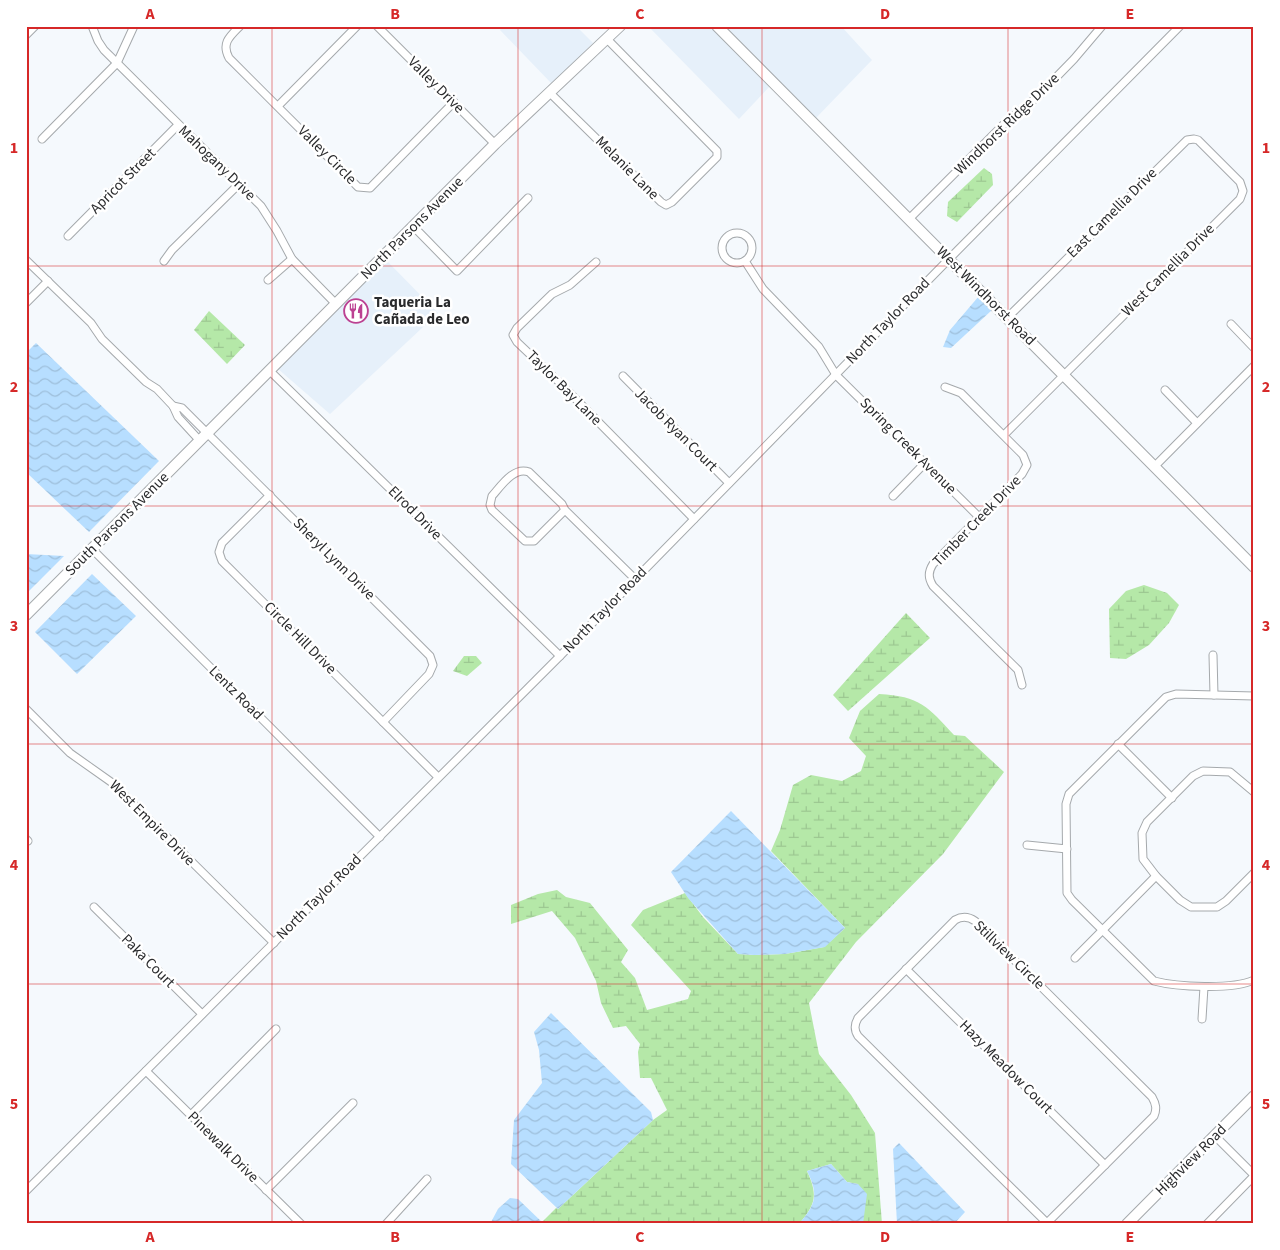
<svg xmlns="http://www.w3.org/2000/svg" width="1280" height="1250" font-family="'Source Sans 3',sans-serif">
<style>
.built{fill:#e6f0fa}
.wetland{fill:url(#wetland-marsh)}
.water{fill:url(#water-waves)}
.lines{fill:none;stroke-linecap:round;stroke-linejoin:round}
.street-casing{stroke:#a5a9ac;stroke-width:9}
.secondary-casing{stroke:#a5a9ac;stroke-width:12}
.street{stroke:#fff;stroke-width:7}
.secondary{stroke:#fff;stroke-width:10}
.grid{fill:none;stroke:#d62828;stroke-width:1;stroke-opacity:0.55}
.labels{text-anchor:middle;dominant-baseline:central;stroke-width:5;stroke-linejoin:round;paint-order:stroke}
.street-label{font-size:15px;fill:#2a2b2d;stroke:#fff}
.poi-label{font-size:15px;font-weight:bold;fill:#2a2b2d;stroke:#fff;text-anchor:start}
.neatline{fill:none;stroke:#d62828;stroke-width:2}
.grid-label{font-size:16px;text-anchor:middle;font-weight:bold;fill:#d62828}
</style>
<defs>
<pattern id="wetland-marsh" width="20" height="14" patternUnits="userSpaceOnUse" patternTransform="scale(1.25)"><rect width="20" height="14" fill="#b5e8a8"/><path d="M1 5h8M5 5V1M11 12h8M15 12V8" fill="none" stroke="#9cc791"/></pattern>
<pattern id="water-waves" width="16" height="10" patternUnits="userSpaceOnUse" patternTransform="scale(1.25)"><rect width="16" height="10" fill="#b7deff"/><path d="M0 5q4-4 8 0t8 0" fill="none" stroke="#9ebfdb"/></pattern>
</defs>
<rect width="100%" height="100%" fill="#f5f9fd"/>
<g class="built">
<path d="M503,26H576L593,43L552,84L500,30Z"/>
<path d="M648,26H712L771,85L739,119Z"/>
<path d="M723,26H841L872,60L815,119Z"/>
<path d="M385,259L438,313L330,414L277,368Z"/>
</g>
<g class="wetland">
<path d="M984,168L992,174L993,185L957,222L947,216L948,202Z"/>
<path d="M209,311L245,345L227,364L194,330Z"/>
<path d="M1144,585L1167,593L1179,605L1169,623L1149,645L1126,659L1110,658L1109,609L1126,591Z"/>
<path d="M906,613L930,638L848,711L833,695Z"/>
<path d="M464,656H476L482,663L467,676L453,671Z"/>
<path d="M879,694C920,696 928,707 954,735L965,736L1004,772L943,854L856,942L809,1003L819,1054L851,1095L875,1133L882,1224H863L858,1184L847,1182L831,1164L807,1171C818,1195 816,1204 799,1224H544L542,1222L556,1208L558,1209L653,1120L667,1110L651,1078H640L638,1052L640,1044L626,1026L613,1028L601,1003L596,981L575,938L552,911L511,924V905L538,894L557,890L566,897L590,903L628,950L621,962L635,978L647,1010L688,999L691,991L631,925L643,910L685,893L703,917L738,954L754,955L785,954L824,947L845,928L771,851L780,830L793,785L811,775L842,781L861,771L866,756L849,738L860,711Z"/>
</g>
<g class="water">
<path d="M979,296L992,310L951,348L943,347L950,330Z"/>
<path d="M36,343L159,461L89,532L26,472V353Z"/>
<path d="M26,554L64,556L26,594Z"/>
<path d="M92,574L136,616L77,674L35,632Z"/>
<path d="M731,811L845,928L825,947L785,954L754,955L738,954L688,898L671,872Z"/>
<path d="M551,1013L651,1112L653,1120L558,1209L511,1164L514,1120L542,1083L539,1050L534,1032Z"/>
<path d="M899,1143L965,1212L954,1224H897L893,1149Z"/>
<path d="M831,1164L847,1182L858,1184L867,1194L863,1224H799C816,1204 819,1195 807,1171Z"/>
<path d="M510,1198L518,1199L544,1224H490L498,1209Z"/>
</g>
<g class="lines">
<g class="street-casing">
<g id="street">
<path d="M92,26L98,41L104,50L261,206L277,231L292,259L336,304"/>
<path d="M240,26C230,36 221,43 229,58L358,187L370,188L454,102"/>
<path d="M377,26L495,144"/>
<path d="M26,35L35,26"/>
<path d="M550,93L661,202L666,205L672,202L717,157V151L607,39"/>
<path d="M278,106L357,26"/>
<path d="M42,139L117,63L134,26"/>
<path d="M909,219L1003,125L1037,97L1074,59L1102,26"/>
<path d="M413,226L457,271L528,198"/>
<circle cx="737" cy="248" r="15"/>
<path d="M68,236L178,125"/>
<path d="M26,260L91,323L102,339L146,382L157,389L173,406L178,417L200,441"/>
<path d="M164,261L172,250L238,185"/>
<path d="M745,261L763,289L819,347L836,375L980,518"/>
<path d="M596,262L570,285L552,294L517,328L513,335L517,342L559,382L694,519"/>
<path d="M268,280L292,259"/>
<path d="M26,303L48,281"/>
<path d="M1231,324L1254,348"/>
<path d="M270,371L560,656"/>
<path d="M623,376L729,483"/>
<path d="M945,387L961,393L1023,455L1027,465L1022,474L933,564C928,572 928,578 933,586L1018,670L1022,685"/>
<path d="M1165,390L1197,423"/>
<path d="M173,406L182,408L430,656L433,665L429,674L383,722"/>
<path d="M1004,435L1240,199L1243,191L1240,182L1198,140L1194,139L1187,140L1007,318"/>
<path d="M1155,466L1254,366"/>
<path d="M270,495L222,543L219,552L222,561L438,777"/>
<path d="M893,496L925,463"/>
<path d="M565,510L534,541H525L492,510L490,505L492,496C501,486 514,466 529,472L562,504L565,510L635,579"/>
<path d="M92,549L380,837"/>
<path d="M1213,655L1214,695"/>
<path d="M1254,696L1176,694L1166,697L1069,794L1066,804L1067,893L1072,900L1154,981C1177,987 1232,990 1254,980"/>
<path d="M26,709L70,753L111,782L274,943"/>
<path d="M1118,744L1172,798"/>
<path d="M1254,792L1230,772L1203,771L1193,776L1147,822L1142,833L1143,859L1156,876L1180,900L1191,907H1217L1226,901L1254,873"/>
<path d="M26,839L28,841"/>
<path d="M1027,845L1067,849"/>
<path d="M94,907L202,1014"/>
<path d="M1075,958L1156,876"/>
<path d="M906,969L1105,1165"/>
<path d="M1202,1019L1204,987"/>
<path d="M146,1071L301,1224"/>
<path d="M191,1115L276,1029"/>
<path d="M1215,1136L1254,1175"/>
<path d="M266,1190L353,1103"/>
<path d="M26,1191L560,656L949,259L1180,26"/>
<path d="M386,1224L427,1179"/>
<path d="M1047,1224V1223L1154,1116C1157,1109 1156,1104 1152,1097L975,921C968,916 962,916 955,920L858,1018C854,1025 854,1030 858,1036L1047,1223V1224"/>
<path d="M1207,1224L1254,1176"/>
</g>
</g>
<g class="secondary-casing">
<g id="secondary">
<path d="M717,26L1254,567"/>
<path d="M26,615L495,144L620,26"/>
<path d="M1127,1224L1254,1096"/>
</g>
</g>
<use href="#street" class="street"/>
<use href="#secondary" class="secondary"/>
</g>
<path class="grid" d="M272,26V1224M518,26V1224M762,26V1224M1008,26V1224M26,266H1254M26,506H1254M26,744H1254M26,984H1254"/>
<defs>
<g id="restaurant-ring" transform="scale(1.25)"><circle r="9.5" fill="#fff" stroke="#bc4192" stroke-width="1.5"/><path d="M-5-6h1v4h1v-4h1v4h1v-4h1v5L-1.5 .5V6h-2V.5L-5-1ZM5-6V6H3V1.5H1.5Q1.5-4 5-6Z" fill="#bc4192"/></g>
</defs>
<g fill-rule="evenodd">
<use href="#restaurant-ring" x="356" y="311"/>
</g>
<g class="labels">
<g class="street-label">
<text transform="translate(436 85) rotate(45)">Valley Drive</text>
<text transform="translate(1007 124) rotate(-44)">Windhorst Ridge Drive</text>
<text transform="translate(327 155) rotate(45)">Valley Circle</text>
<text transform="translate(217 163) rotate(44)">Mahogany Drive</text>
<text transform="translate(627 168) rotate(45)">Melanie Lane</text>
<text transform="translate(123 181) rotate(-45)">Apricot Street</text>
<text transform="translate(1112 213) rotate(-45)">East Camellia Drive</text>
<text transform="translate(412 228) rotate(-45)">North Parsons Avenue</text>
<text transform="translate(1168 270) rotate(-45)">West Camellia Drive</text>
<text transform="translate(986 296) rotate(45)">West Windhorst Road</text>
<text transform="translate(888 321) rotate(-46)">North Taylor Road</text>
<text transform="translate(564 388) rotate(45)">Taylor Bay Lane</text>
<text transform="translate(676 430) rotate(45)">Jacob Ryan Court</text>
<text transform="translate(908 446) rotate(45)">Spring Creek Avenue</text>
<text transform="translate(415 513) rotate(45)">Elrod Drive</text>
<text transform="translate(977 521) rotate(-46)">Timber Creek Drive</text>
<text transform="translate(117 524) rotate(-45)">South Parsons Avenue</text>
<text transform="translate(334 559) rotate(45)">Sheryl Lynn Drive</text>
<text transform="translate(605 610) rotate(-46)">North Taylor Road</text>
<text transform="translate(300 638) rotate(45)">Circle Hill Drive</text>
<text transform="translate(236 693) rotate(45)">Lentz Road</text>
<text transform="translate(152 823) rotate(45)">West Empire Drive</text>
<text transform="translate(319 897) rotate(-45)">North Taylor Road</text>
<text transform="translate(1009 955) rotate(44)">Stillview Circle</text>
<text transform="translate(148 961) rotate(45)">Paka Court</text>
<text transform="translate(1006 1067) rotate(45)">Hazy Meadow Court</text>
<text transform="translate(223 1147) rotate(45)">Pinewalk Drive</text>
<text transform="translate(1191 1160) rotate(-45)">Highview Road</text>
</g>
<g class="poi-label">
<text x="374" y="302">Taqueria La<tspan x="374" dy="17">Cañada de Leo</tspan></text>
</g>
</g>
<rect width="1280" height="1250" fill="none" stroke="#ffffff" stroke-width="55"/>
<rect x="28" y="28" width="1224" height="1194" class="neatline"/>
<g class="grid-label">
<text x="150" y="19">A</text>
<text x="395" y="19">B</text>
<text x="640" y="19">C</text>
<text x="885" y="19">D</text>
<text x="1130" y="19">E</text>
<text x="14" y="153">1</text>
<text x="1266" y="153">1</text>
<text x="14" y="392">2</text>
<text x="1266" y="392">2</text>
<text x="14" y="631">3</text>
<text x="1266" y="631">3</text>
<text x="14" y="870">4</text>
<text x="1266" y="870">4</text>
<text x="14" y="1109">5</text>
<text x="1266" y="1109">5</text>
<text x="150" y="1242">A</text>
<text x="395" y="1242">B</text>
<text x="640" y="1242">C</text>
<text x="885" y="1242">D</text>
<text x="1130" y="1242">E</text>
</g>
</svg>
